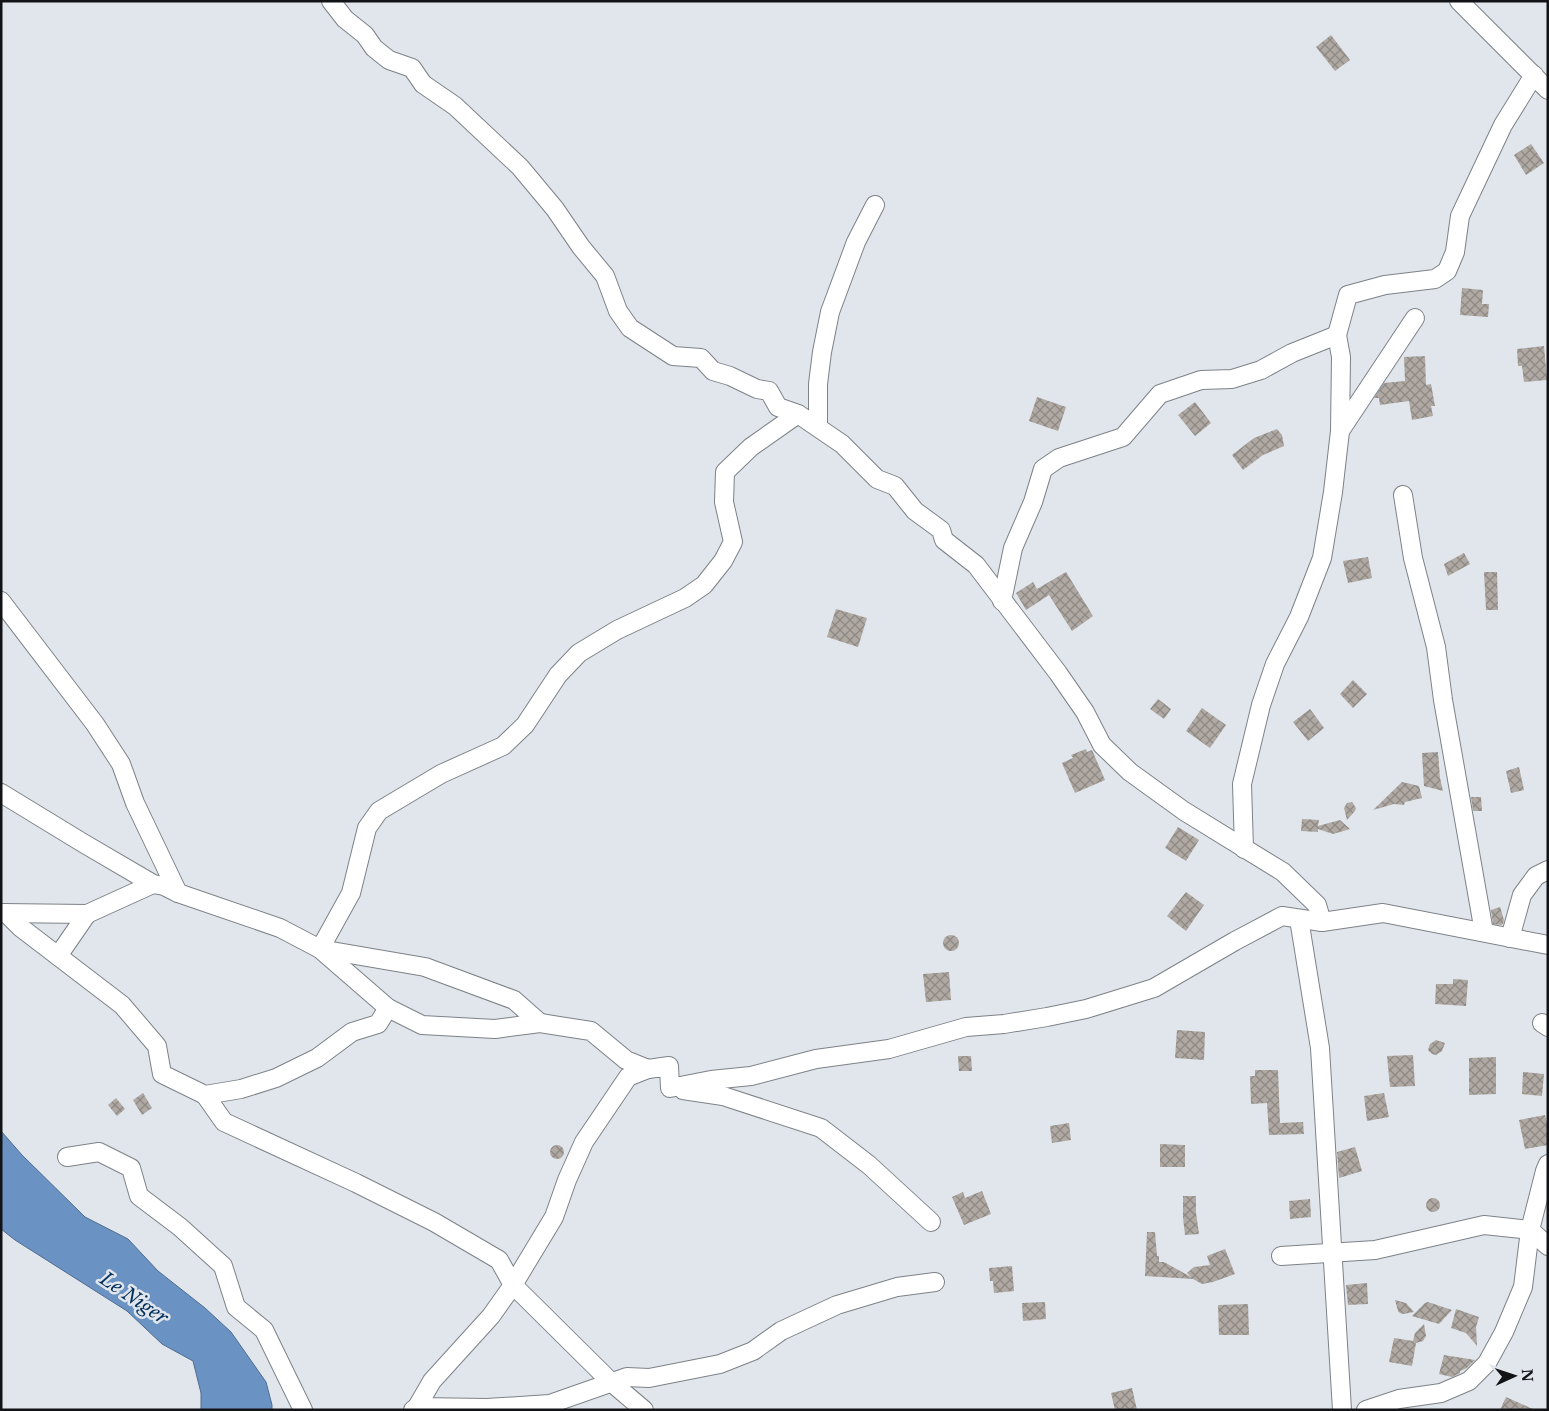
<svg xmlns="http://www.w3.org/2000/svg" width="1549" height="1411" font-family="'Libre Baskerville',serif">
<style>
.water{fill:#6a92c3;stroke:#506c8f}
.building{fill:url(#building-cross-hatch)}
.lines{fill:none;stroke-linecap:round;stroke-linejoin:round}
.minor-casing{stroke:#7d8288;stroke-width:20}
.minor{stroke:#fff;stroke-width:18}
.labels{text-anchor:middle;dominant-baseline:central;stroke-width:5;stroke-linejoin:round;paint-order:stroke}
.water-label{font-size:19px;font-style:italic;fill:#05315e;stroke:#e0e6ec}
</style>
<defs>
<pattern id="building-cross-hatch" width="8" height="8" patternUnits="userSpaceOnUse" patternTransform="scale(1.25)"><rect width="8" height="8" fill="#b0a9a3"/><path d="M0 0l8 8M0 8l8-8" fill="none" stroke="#8e8884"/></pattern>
</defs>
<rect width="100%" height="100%" fill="#e0e6ec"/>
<path class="water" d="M1,1131L22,1155L85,1217L128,1239L158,1271L205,1308L231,1332L266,1382L272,1405V1410H201V1393L193,1361L162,1344L127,1311L15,1240L1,1229Z"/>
<g class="building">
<path d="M1331,35L1350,60L1335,71L1316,47Z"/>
<path d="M1531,144L1544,163L1526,175L1514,155Z"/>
<path d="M1462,288L1483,290L1482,304H1489L1488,317L1460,315Z"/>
<path d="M1544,346L1547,380L1524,382L1522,366H1518L1517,349Z"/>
<path d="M1425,356L1426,385L1431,384L1435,406H1431L1433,416L1412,420L1409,401L1380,405L1379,398H1374L1384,383L1405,381L1404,357Z"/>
<path d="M1037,397L1066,407L1058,431L1029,421Z"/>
<path d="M1195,402L1211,423L1195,436L1178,415Z"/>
<path d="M1277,429L1282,435L1284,446L1263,455L1243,470L1232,455L1254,438Z"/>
<path d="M1464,553L1470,564L1448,576L1444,564Z"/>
<path d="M1368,557L1372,578L1348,583L1343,561Z"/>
<path d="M1066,572L1093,616L1072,631L1049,595L1026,610L1016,593L1033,582L1037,589Z"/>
<path d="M1484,572H1497L1498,610H1486Z"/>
<path d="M836,609L867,618L858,647L827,637Z"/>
<path d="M1353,680L1367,694L1353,708L1340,694Z"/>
<path d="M1158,699L1171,709L1164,719L1150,709Z"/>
<path d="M1202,708L1226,725L1210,748L1186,731Z"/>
<path d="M1310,709L1324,728L1308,741L1293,722Z"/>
<path d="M1086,749L1087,752L1092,750L1105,780L1075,793L1062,763L1073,758L1071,755Z"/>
<path d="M1438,752L1440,778L1443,791L1424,786L1422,753Z"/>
<path d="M1519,767L1524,790L1511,793L1506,771Z"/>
<path d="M1402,782L1419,786L1422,798L1405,802L1404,805L1394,804L1373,810Z"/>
<path d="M1471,797H1481L1482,811H1473Z"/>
<path d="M1352,802L1356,808L1355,811L1347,820L1344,808L1347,803Z"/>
<path d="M1302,819L1319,820L1318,826L1340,820L1350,829L1333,834L1318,829V832L1301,831Z"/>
<path d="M1178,827L1199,840L1186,861L1165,848Z"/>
<path d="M1186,892L1204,905L1186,931L1167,916Z"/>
<path d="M1500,907L1504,920L1503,924L1501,925L1493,924L1491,910Z"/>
<circle cx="951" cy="943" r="8"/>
<path d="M949,972L951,1000L926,1002L923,974Z"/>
<path d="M1453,979L1468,980L1466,1006L1435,1004L1436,984H1453Z"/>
<path d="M1177,1030L1205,1032L1204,1060L1175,1058Z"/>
<path d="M1436,1040L1445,1043L1442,1051L1436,1055L1432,1054L1428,1050L1430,1044Z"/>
<path d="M1413,1055L1415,1086L1390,1087L1387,1056Z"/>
<path d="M958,1056H971L972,1071H959Z"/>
<path d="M1496,1057V1094L1469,1095V1058Z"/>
<path d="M1255,1070H1278L1280,1123L1303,1122L1304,1134L1269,1135L1267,1103L1251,1104L1250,1076H1255Z"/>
<path d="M1523,1072L1544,1074L1542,1096L1522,1094Z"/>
<path d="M143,1093L152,1108L142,1115L133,1100Z"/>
<path d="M1384,1093L1389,1117L1367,1121L1364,1096Z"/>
<path d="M116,1098L125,1109L117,1116L108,1105Z"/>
<path d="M1545,1115L1548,1128V1145L1525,1149L1519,1120Z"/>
<path d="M1069,1123L1071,1140L1052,1143L1050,1126Z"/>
<path d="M1160,1144L1185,1145V1167H1160Z"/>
<circle cx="557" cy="1152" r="7"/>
<path d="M1355,1147L1362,1171L1339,1178L1337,1152Z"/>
<path d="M982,1191L991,1214L964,1225L952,1197L963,1192L965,1198Z"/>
<path d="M1183,1196H1196V1213L1199,1234L1185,1235L1183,1218Z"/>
<circle cx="1433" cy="1205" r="7"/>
<path d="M1310,1199L1311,1217L1290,1219L1289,1201Z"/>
<path d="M1147,1232H1155L1157,1256H1159V1262H1164L1191,1277L1187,1273L1194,1267L1210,1265L1207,1256L1225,1249L1235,1274L1213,1282L1202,1284L1193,1279L1145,1276Z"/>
<path d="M1012,1266L1014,1291L994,1293L993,1281H990L989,1268Z"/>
<path d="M1367,1283L1368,1304L1348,1305L1346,1285Z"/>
<path d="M1395,1300L1406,1303L1414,1312L1403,1314L1400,1313L1398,1311Z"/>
<path d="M1045,1302L1046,1319L1023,1321L1022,1303Z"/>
<path d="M1428,1302L1452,1310L1439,1324L1412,1316L1425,1303Z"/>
<path d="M1248,1304L1249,1335H1219L1218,1305Z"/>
<path d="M1456,1309L1479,1317L1476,1327L1477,1346L1466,1333L1451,1328Z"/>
<path d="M1424,1324L1426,1336L1423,1341L1416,1343L1412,1366L1389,1362L1394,1338L1413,1341L1415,1333Z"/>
<path d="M1444,1355L1475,1360L1467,1368L1460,1371V1373L1452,1377L1439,1374Z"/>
<path d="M1132,1388L1137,1410H1115L1111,1393Z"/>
<path d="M1506,1397L1535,1410H1500Z"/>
</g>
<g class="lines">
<g class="minor-casing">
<g id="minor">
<path d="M331,1L345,19L365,35L374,48L389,60L412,68L423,84L455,106L520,167L555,209L581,247L605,276L618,311L630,328L673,356L701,358L713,371L730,376L757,389L769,391L778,407L798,414L842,444L877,479L895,486L915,511L941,530L944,540L976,565L1058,673L1085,712L1102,745L1130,772L1184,811L1283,872L1317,905L1322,922"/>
<path d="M1459,1L1548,90"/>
<path d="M818,427V384L822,352L830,312L856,242L875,205"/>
<path d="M1340,431L1415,318"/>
<path d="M1403,495L1413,558L1436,647L1443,700L1484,932"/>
<path d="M1,601L95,724L121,764L135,803L178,893"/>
<path d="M1002,601L1013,548L1033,502L1043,469L1059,458L1123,437L1160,394L1201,380L1232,379L1261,370L1292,353L1337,335"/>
<path d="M1,793L83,843L153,884L164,886L178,893L280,928L320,949L388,1008L422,1025L495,1029L540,1023L591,1031L626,1060L648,1069L669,1066L670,1088L711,1080L751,1076L816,1059L889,1049L966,1027L1004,1024L1047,1017L1086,1009L1154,988L1235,941L1282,916L1322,922L1383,913L1548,945"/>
<path d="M1244,849L1242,784L1261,705L1275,664L1299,617L1322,558L1333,492L1340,431L1341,357L1337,335L1348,295L1385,285L1435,279L1447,271L1455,252L1460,216L1503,125L1534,75"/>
<path d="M1,913L87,914L153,884"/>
<path d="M6,913L20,927L122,1005L157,1046L162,1074L205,1095L241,1089L276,1078L317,1058L352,1032L378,1024L388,1008"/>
<path d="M1299,919L1320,1048L1342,1410"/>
<path d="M1510,938L1522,895L1536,876L1548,870"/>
<path d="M58,956L87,914"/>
<path d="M540,1023L514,1000L425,967L320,949L351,893L367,828L379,811L441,774L503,746L525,725L558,675L579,653L617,630L685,598L704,585L723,561L733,542L724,502L725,472L751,447L798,414"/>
<path d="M1542,1023L1548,1027"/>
<path d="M683,1090L723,1096L821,1128L869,1165L931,1222"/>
<path d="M205,1095L224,1122L356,1183L434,1222L499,1260L513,1285L611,1382L644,1410"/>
<path d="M67,1157L99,1152L131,1168L139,1196L180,1227L223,1266L236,1307L264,1330L303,1410"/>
<path d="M1281,1256L1375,1250L1484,1225L1530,1230L1548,1246"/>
<path d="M413,1410L417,1407L487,1408L550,1404L627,1377L649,1378L720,1364L753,1351L781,1331L837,1305L897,1287L935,1282"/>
<path d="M419,1410L417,1407L432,1381L491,1316L513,1285L554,1217L567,1180L584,1142L628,1077L648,1069"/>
<path d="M1366,1410L1399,1399L1441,1393L1469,1381L1487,1363L1504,1332L1523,1287L1530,1230L1545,1171L1548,1164"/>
</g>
</g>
<use href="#minor" class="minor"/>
</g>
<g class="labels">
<g class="water-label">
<text transform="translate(134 1298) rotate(34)">Le Niger</text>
</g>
</g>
<rect width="1549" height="1411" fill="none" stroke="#121316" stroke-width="5"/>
<g transform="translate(1514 1376) rotate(87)" stroke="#e0e6ec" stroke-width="4" paint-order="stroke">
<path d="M0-4L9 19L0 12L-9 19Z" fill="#121316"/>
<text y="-8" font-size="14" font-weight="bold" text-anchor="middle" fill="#121316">N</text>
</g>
</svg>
